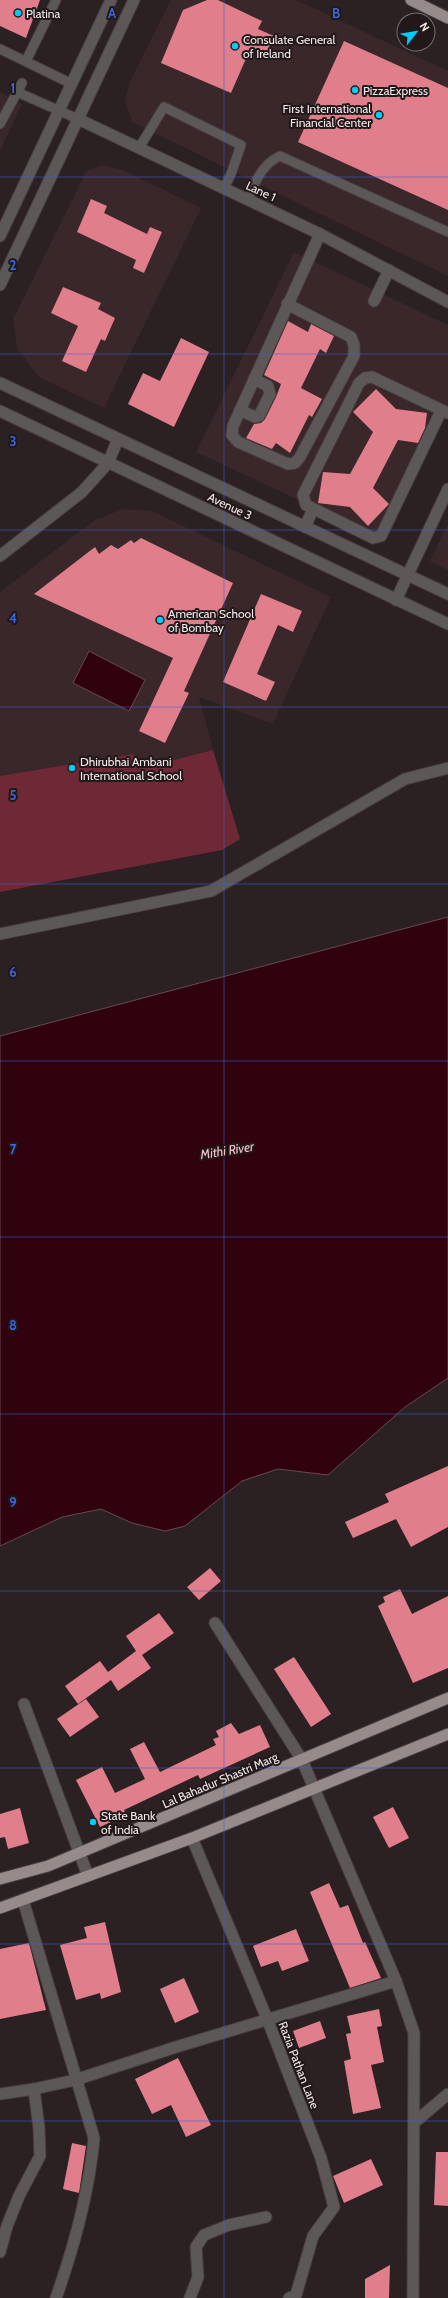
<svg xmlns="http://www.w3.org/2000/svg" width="448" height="2298" font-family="Cabin,sans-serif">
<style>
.built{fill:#392729}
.green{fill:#6f2835}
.water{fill:#2f020d;stroke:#6a4850}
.building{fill:#e07e8b}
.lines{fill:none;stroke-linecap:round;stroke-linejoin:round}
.service-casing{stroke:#483d3e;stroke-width:11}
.minor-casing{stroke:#483d3e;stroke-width:13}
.tertiary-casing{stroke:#483d3e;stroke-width:13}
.primary-casing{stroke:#483d3e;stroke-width:13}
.service{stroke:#5d5858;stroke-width:9}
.minor{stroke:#5d5858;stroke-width:11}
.tertiary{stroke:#5d5858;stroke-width:11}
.primary{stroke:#968a8b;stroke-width:11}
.grid{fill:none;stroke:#3d65db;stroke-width:1;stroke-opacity:0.55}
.poi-dot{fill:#00cbf9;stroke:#221819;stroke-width:1.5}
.labels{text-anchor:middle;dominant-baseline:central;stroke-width:4;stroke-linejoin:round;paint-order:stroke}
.poi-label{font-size:12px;fill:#f2eaeb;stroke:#221819;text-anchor:start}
.street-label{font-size:12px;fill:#f2eaeb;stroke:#221819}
.water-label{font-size:13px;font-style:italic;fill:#f7c3c8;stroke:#221819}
.grid-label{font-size:13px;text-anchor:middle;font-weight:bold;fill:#3d65db;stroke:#221819;stroke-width:4;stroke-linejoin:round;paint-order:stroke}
</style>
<rect width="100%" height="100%" fill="#2c2122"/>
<g class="built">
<path d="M171,0H296L448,71V276L132,122L125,102L130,82Z"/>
<path d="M0,92L22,104L0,151Z"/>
<path d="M101,165L123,170L201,208L104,408L39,377L17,348L13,319L86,172Z"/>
<path d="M294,252L448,325V405L384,540L196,452Z"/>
<path d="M123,509L152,511L331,597L273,724L199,697L213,750L137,769L8,890L0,892V592L95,520Z"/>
<path d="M448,524V570L430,561Z"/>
</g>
<path class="green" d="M213,750L240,839L222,850L0,892V776L133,754L137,769Z"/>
<g class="water">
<path d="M89,651L145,680L129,711L73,683Z"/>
<path d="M448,917V1378L405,1407L328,1475L278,1469L242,1481L185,1526L165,1531L132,1523L101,1509L62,1517L0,1546V1036Z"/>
</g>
<g class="building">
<path d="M0,0H40L26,38L0,26Z"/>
<path d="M207,0H218L262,21L258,29L274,36L266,54L251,47L231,93L161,63L183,10Z"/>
<path d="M344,41L448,88V210L298,142Z"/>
<path d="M91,199L107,206L104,213L147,234L150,227L162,232L144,273L133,268L136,260L77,232Z"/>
<path d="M63,287L101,303L98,309L115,318L105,341L101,339L86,372L62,361L78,326L51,313Z"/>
<path d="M288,321L308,332L311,324L334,336L326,353L320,349L301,388L322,399L312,417L309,415L290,453L276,443L272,449L246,438L254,424L261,423L265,419L276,397L281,384L264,375Z"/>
<path d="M181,338L209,352L174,427L128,404L143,373L160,381Z"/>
<path d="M376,389L396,409L427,413L425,428L418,443L398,440L373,488L389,504L368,526L350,507L318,503L323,472L350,474L373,432L353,412Z"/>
<path d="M141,538L233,583L184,691L189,693L165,743L139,731L173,658L34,594L95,547L99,554L111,545L118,549L131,540L134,543Z"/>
<path d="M261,594L302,611L293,632L278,625L257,674L275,682L266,701L223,682Z"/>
<path d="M448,1466V1527L411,1547L396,1519L353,1538L345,1522L389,1502L385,1494Z"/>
<path d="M210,1568L221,1581L199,1600L187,1587Z"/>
<path d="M400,1589L412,1614L448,1596V1668L413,1683L378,1606L385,1602L383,1597Z"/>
<path d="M159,1613L174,1633L142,1655L151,1668L118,1691L111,1680L78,1704L65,1686L100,1661L108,1672L136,1651L126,1636Z"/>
<path d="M294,1657L331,1714L311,1727L274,1669Z"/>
<path d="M86,1699L99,1717L70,1737L57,1719Z"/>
<path d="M231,1723L239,1734L260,1725L270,1747L200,1779L198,1775L124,1810L126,1815L100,1827L76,1780L102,1767L115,1793L145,1779L130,1749L144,1742L160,1772L216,1745L213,1739L219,1737L216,1731Z"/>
<path d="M393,1807L409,1838L389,1848L373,1817Z"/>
<path d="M20,1808L29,1843L8,1849L5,1837L0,1838V1814Z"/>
<path d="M329,1883L340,1908L348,1905L363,1943L365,1942L381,1978L350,1988L310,1892Z"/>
<path d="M105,1922L121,1992L101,1999L100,1993L76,2000L60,1945L87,1938L84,1927Z"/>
<path d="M296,1929L309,1961L282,1971L278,1961L261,1967L253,1946Z"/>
<path d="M29,1943L46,2010L0,2019V1949Z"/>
<path d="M184,1978L199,2012L175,2023L160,1989Z"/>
<path d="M379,2009L382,2026L377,2027L384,2062L371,2065L381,2108L353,2114L344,2061L351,2059L346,2034L351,2033L347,2016Z"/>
<path d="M320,2021L326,2038L299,2048L293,2031Z"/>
<path d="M178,2058L211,2125L186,2137L171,2105L152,2114L135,2079Z"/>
<path d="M72,2143L86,2146L79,2193L63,2189Z"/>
<path d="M436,2152H448V2206L434,2205Z"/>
<path d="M371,2159L383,2185L344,2203L333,2176Z"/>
<path d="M390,2265L389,2298H365V2279Z"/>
</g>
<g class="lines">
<g class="service-casing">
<g id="service">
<path d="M0,49L72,84"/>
<path d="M26,61L56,0"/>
<path d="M17,92L78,119"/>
<path d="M0,124L22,83"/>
<path d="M139,148L164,107L241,145L231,174L224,188"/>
<path d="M249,200C254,182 262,164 280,156L448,232"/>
</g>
</g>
<g class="minor-casing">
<g id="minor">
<path d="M374,301L389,270"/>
<path d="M287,304L351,337L354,345V356L300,457L295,463L288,464L238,442L232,435L233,426L320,234"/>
<path d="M240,410L255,417L259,416L270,394L268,386L254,379"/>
<path d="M441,411L381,536L373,538L306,505L303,495L359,383L365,378L372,377L448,413"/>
<path d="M305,527L313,509"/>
<path d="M0,934L211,891L405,779L448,768"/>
<path d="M215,1623L302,1760"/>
<path d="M24,1704L88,1876"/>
<path d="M192,1838L268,2021L321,2158L334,2207L313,2236L296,2295L289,2298"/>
<path d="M23,1900L94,2138C89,2193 74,2247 56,2298"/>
<path d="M0,2094L34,2089L75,2080L176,2047L396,1981"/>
<path d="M415,2122L448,2094"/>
<path d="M0,2252L7,2226L19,2196L40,2156L39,2128L34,2089"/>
<path d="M190,2298L198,2277L196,2247L204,2235L229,2225L266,2217"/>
</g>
</g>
<g class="tertiary-casing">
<g id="tertiary">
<path d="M78,119L320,234L448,302"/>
<path d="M0,236L111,0"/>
<path d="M0,285L134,0"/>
<path d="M0,383L448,594"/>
<path d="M0,411L448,624"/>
<path d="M0,556L82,492L108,463L118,439"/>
<path d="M396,600L448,489"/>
<path d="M302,1760L396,1981L414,2033L413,2298"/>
</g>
</g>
<g class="primary-casing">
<g id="primary">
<path d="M411,0L448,18"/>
<path d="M0,1879L48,1866L448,1698"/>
<path d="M0,1908L192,1838L448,1734"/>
</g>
</g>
<use href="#service" class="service"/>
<use href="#minor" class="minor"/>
<use href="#tertiary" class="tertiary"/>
<use href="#primary" class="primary"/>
</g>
<path class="grid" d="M224,0V2298M0,177H448M0,354H448M0,530H448M0,707H448M0,884H448M0,1061H448M0,1237H448M0,1414H448M0,1591H448M0,1768H448M0,1944H448M0,2121H448"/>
<g class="poi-dot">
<circle cx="18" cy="13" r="4"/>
<circle cx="235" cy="46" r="4"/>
<circle cx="355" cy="90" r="4"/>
<circle cx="379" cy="115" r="4"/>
<circle cx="160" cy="620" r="4"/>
<circle cx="72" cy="768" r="4"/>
<circle cx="93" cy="1822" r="4"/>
</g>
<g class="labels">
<g class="poi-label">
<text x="26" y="13">Platina</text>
<text x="243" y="39">Consulate General<tspan x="243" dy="14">of Ireland</tspan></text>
<text x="363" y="90">PizzaExpress</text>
<text x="371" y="108" text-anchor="end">First International<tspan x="371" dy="14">Financial Center</tspan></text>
<text x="168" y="613">American School<tspan x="168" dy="14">of Bombay</tspan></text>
<text x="80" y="761">Dhirubhai Ambani<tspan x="80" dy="14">International School</tspan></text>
<text x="101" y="1815">State Bank<tspan x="101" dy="14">of India</tspan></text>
</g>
<g class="street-label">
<text transform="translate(261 191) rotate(25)">Lane 1</text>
<text transform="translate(230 506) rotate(25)">Avenue 3</text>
<text transform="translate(220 1780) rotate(-23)">Lal Bahadur Shastri Marg</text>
<text transform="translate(299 2065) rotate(69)">Razia Pathan Lane</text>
</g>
<g class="water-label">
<text transform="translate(227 1150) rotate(-9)">Mithi River</text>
</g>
</g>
<g class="grid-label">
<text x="112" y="18">A</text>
<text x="336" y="18">B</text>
<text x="13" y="93">1</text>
<text x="13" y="270">2</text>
<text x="13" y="446">3</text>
<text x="13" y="623">4</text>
<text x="13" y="800">5</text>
<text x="13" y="977">6</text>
<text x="13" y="1154">7</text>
<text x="13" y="1330">8</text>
<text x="13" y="1507">9</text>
</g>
<g transform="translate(416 32) rotate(59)"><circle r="19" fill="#221819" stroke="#756c6d"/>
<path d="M0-3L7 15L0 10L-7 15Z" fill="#00cbf9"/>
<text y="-6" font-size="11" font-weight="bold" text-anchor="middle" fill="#f2eaeb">N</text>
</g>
</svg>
